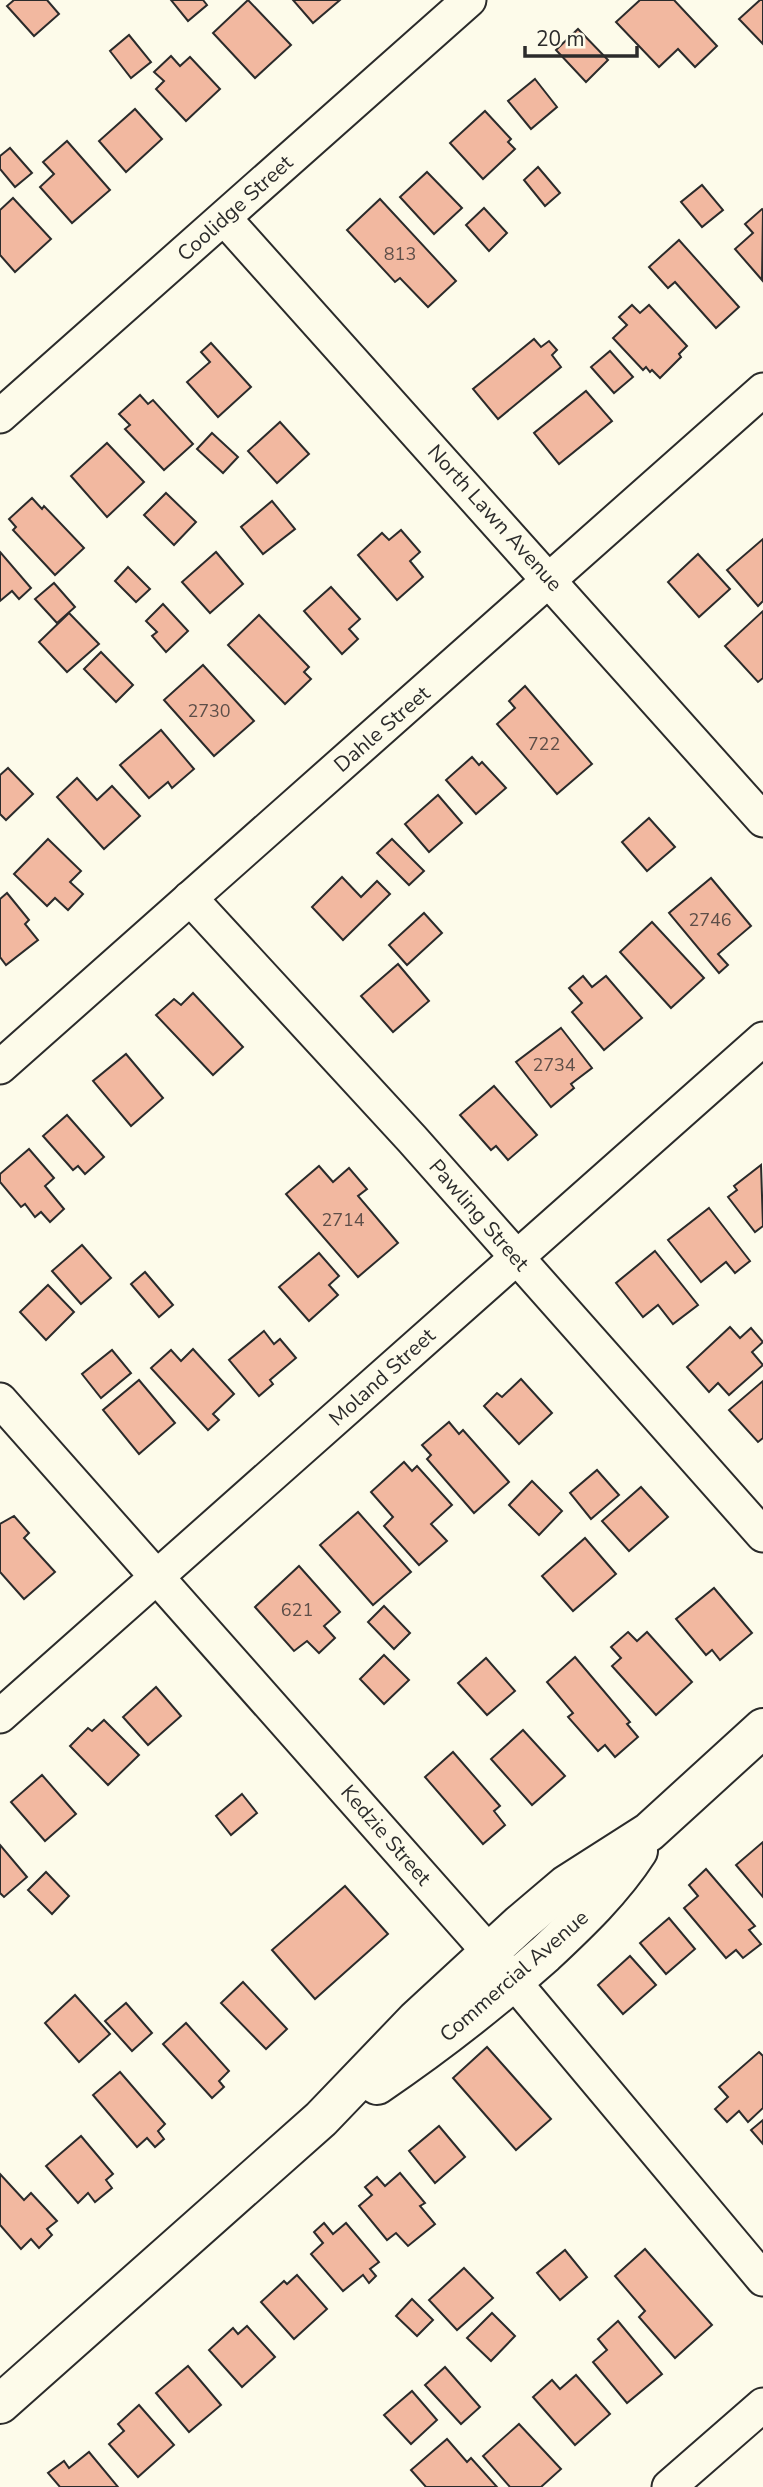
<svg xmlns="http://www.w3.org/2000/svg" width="763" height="2487" font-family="'Nunito Sans',sans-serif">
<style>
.building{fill:#f2b8a0;stroke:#2b2b2b;stroke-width:2}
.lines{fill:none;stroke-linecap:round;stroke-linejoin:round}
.street-casing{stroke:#2b2b2b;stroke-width:37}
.secondary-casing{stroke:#2b2b2b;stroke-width:42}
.street{stroke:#fdfbea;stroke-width:33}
.secondary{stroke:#fdfbea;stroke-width:38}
.labels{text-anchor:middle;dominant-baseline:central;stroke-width:5;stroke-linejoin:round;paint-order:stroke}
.number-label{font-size:18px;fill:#5d4e48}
.street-label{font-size:21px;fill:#2b2b2b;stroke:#fdfbea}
</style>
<rect width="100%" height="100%" fill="#fdfbea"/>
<g class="building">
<path d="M14,0H47L59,14L34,36L7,6Z"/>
<path d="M171,0H203L207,5L188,21Z"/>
<path d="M248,0L291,45L255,78L213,33Z"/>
<path d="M293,0H340L313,23Z"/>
<path d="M640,0H674L717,46L695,67L678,49L659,67L616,22Z"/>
<path d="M760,0H763V44L739,19Z"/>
<path d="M578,29L608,60L586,82L556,50Z"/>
<path d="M129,35L151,62L131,78L110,51Z"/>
<path d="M171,56L180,66L190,57L220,89L186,121L156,89L164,81L154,72Z"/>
<path d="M535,79L557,107L531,129L508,101Z"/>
<path d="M135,109L162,139L126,172L99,141Z"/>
<path d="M485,111L511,139L508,142L515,149L483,179L450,143Z"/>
<path d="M67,141L110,190L72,223L40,187L54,174L43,162Z"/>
<path d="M10,148L32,173L15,187L0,169V156Z"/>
<path d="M538,167L560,193L545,206L524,180Z"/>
<path d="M427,172L462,208L434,234L400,197Z"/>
<path d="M702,185L723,210L702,227L681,202Z"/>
<path d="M13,198L51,239L15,272L0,255V210Z"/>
<path d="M380,199L456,281L428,307L400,278L395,282L347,230Z"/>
<path d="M484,208L507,233L489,251L466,225Z"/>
<path d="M762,209L763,210L762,280L735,249L753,233L745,224Z"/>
<path d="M679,240L739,307L716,328L675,282L668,288L649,267Z"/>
<path d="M632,305L640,313L649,305L687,346L679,354L681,357L660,378L652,370L650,372L646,367L643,370L613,338L627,325L619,317Z"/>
<path d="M534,339L541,347L549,341L557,350L552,355L561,367L498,419L473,389Z"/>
<path d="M211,343L251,387L218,417L187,382L210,362L201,352Z"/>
<path d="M610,351L633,377L614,393L591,367Z"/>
<path d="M586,391L612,421L559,464L534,433Z"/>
<path d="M140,395L148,404L153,400L193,444L164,470L125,429L130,425L119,414Z"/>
<path d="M280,422L309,454L277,483L248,451Z"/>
<path d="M212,433L238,457L223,473L197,449Z"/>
<path d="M107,443L144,482L107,517L71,476Z"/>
<path d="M166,493L196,522L174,545L144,515Z"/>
<path d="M32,498L42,509L44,506L84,548L55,575L13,530L16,527L9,519Z"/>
<path d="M272,501L295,529L263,554L241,527Z"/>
<path d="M401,530L420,552L410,561L423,577L397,600L358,555L382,533L389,540Z"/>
<path d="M763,539V601L758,606L727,570Z"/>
<path d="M0,552L31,588L19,599L12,591L0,601Z"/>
<path d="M216,552L243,584L210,613L182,582Z"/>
<path d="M698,554L730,589L699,617L668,582Z"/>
<path d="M128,567L150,589L136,602L115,581Z"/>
<path d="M54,583L75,607L57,623L35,599Z"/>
<path d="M331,587L360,619L349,629L358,639L342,654L304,611Z"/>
<path d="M163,604L188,631L166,652L152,636L157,632L146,621Z"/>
<path d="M763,611V678L758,682L725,646Z"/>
<path d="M69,613L99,644L67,672L39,642Z"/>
<path d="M259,615L309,667L304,672L311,679L285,704L228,645Z"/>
<path d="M101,652L133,685L116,702L84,669Z"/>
<path d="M203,665L254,721L214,756L164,700Z"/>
<path d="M525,686L592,764L557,794L497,724L515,708L509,701Z"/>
<path d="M161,730L194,769L172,788L168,782L149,798L120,765Z"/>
<path d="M472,757L479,765L482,762L506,788L476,814L446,780Z"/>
<path d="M8,768L33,794L6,820L0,814V775Z"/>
<path d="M77,778L97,800L112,786L140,816L104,849L57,797Z"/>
<path d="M438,795L462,823L429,852L405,824Z"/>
<path d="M649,818L675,847L647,871L622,842Z"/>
<path d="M48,839L81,871L70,882L83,894L68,910L55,898L47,906L14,874Z"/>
<path d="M392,839L424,871L409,885L377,853Z"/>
<path d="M342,877L361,897L377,881L390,894L343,940L312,907Z"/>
<path d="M711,878L751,926L718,954L728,965L719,973L669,913Z"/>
<path d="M7,893L29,920L25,924L38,940L6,965L0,957V899Z"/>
<path d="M424,913L442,933L407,965L389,945Z"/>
<path d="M652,922L704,978L671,1008L620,952Z"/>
<path d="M398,964L429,1001L393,1032L361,996Z"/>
<path d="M583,976L592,987L606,976L642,1018L604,1050L572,1012L582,1003L569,988Z"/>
<path d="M193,993L243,1047L213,1075L156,1015L174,999L181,1005Z"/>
<path d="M561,1028L592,1068L571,1084L574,1088L551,1107L516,1062Z"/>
<path d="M126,1054L163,1098L131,1126L93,1081Z"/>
<path d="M494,1086L537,1135L508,1160L496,1146L491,1150L460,1115Z"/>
<path d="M67,1115L104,1157L85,1174L78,1166L73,1170L43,1136Z"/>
<path d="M29,1149L54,1178L45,1186L64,1209L50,1222L41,1212L35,1217L25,1204L21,1207L0,1182V1174Z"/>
<path d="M761,1165L763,1226L755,1232L728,1197L737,1190L734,1186Z"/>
<path d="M319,1166L333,1182L349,1168L367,1189L358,1196L398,1243L358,1277L286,1194Z"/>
<path d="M709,1208L750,1261L735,1273L726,1262L701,1282L668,1240Z"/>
<path d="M82,1245L111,1278L81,1304L52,1271Z"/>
<path d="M655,1251L698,1305L673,1324L658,1305L643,1317L616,1283Z"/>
<path d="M319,1253L339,1276L329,1285L338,1295L309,1321L279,1287Z"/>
<path d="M145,1272L173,1305L159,1317L131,1284Z"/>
<path d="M48,1285L74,1312L46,1340L20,1312Z"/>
<path d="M730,1327L740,1338L751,1328L763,1342L752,1352L763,1365L729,1395L718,1383L709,1392L687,1367Z"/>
<path d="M264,1331L274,1344L280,1339L296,1358L270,1380L273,1384L259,1396L229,1360Z"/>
<path d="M193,1349L234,1394L213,1414L219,1420L208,1430L151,1368L171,1350L181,1361Z"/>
<path d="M112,1350L131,1373L101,1398L82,1374Z"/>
<path d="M521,1379L552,1413L519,1444L484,1406L497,1393L502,1397Z"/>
<path d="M139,1380L175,1423L139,1454L103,1410Z"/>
<path d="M763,1381V1438L758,1442L729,1410Z"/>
<path d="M449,1422L459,1434L463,1430L509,1482L474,1513L427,1459L431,1455L422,1445Z"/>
<path d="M404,1462L412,1471L417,1466L452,1505L431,1524L447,1541L419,1565L384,1526L393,1517L371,1492Z"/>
<path d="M597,1470L619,1495L591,1519L570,1493Z"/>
<path d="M532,1481L562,1511L539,1535L509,1505Z"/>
<path d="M641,1487L668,1517L629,1551L602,1521Z"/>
<path d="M358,1512L411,1572L373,1605L320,1545Z"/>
<path d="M14,1516L29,1533L24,1538L55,1572L24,1599L0,1572V1524Z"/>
<path d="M585,1538L616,1574L573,1611L542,1576Z"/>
<path d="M299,1566L340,1612L324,1626L335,1638L319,1653L307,1641L294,1651L255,1607Z"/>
<path d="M714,1588L752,1633L720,1660L712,1650L706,1655L676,1619Z"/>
<path d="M384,1606L410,1633L394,1649L368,1622Z"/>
<path d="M628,1632L637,1641L647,1632L692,1682L656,1715L612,1666L621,1658L611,1647Z"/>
<path d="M384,1655L409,1680L384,1704L360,1679Z"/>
<path d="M575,1657L630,1722L627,1724L638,1737L615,1757L605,1745L598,1751L568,1717L573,1713L547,1682Z"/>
<path d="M486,1658L515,1691L487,1715L458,1683Z"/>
<path d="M156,1687L181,1716L148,1745L123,1717Z"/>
<path d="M104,1720L139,1755L108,1785L70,1746L88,1728L92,1731Z"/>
<path d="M523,1730L565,1776L532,1805L491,1759Z"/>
<path d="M453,1752L500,1806L494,1811L505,1825L483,1844L425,1777Z"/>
<path d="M42,1775L76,1814L45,1841L11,1802Z"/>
<path d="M242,1794L257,1813L231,1835L216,1816Z"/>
<path d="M763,1842V1897L736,1865Z"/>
<path d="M0,1845L27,1877L4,1897L0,1893Z"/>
<path d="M706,1869L755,1926L749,1930L761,1944L743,1958L736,1950L726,1958L684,1908L698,1896L689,1885Z"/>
<path d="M46,1872L69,1896L52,1914L28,1890Z"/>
<path d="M345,1886L388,1934L315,1999L272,1950Z"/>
<path d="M669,1918L695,1949L666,1974L640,1943Z"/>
<path d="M630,1956L656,1985L623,2014L598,1985Z"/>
<path d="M243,1982L287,2029L266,2049L221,2003Z"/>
<path d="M75,1995L110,2034L79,2062L45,2023Z"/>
<path d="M126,2003L152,2033L132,2051L105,2021Z"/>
<path d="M186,2023L229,2071L219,2081L224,2087L212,2098L163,2044Z"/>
<path d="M487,2047L551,2119L516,2150L453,2078Z"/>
<path d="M759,2052L763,2056V2108L748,2122L739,2111L727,2122L715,2109L728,2097L719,2087Z"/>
<path d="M120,2072L165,2124L158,2131L164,2139L155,2147L147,2138L137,2147L93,2095Z"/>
<path d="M763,2120V2144L751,2130Z"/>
<path d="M439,2126L465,2157L435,2183L409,2151Z"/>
<path d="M81,2136L113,2174L106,2180L112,2188L95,2202L88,2193L78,2203L46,2166Z"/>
<path d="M400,2173L425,2203L420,2206L435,2224L408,2246L396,2233L387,2240L359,2206L372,2195L365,2187L377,2177L385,2186Z"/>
<path d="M0,2174L24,2200L31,2193L57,2221L47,2229L52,2235L39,2248L31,2239L21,2249L0,2225Z"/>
<path d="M324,2223L333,2234L346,2223L379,2262L370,2269L376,2276L369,2283L363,2275L343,2291L311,2254L323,2243L314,2232Z"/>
<path d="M645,2249L712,2325L675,2358L639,2317L645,2311L615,2276Z"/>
<path d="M565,2250L587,2277L560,2300L537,2273Z"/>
<path d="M464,2268L493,2298L457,2330L429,2300Z"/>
<path d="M297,2275L327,2309L294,2339L261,2302L284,2281L287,2284Z"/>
<path d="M412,2299L433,2320L417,2336L396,2316Z"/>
<path d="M492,2313L515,2336L491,2361L467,2338Z"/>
<path d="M618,2321L662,2374L627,2403L593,2362L607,2350L598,2339Z"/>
<path d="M247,2326L275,2357L242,2387L209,2350L233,2328L238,2334Z"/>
<path d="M188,2366L221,2405L189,2432L156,2393Z"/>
<path d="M445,2367L480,2407L461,2424L425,2385Z"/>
<path d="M576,2375L610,2414L575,2445L533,2397L552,2380L560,2389Z"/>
<path d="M412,2391L437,2420L411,2444L384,2415Z"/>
<path d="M139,2405L174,2445L138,2477L109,2444L124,2431L118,2424Z"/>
<path d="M519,2424L561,2469L541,2487H510L483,2456Z"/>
<path d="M447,2439L467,2462L471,2458L497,2487H426L411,2470Z"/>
<path d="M89,2452L118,2487H60L48,2473L64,2461L69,2468Z"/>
</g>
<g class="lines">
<g class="street-casing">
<g id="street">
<path d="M224,218L763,820"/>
<path d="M0,416L469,0"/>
<path d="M190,898L412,1139L763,1535"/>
<path d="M0,1067L763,390"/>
<path d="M0,1400L489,1952L763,2279"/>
<path d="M0,1716L763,1039"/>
<path d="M669,2487L763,2405"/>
</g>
</g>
<g class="secondary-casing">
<g id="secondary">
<path d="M377,2085C436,2045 491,2002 545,1954C578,1923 613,1890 638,1851"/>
<path d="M0,2404L321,2119L416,2020L520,1924L566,1885L649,1832L763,1728"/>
</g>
</g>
<use href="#street" class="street"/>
<use href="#secondary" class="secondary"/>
</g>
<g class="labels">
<g class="number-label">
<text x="400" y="254">813</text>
<text x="209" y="711">2730</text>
<text x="544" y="744">722</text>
<text x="710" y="920">2746</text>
<text x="554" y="1065">2734</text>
<text x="343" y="1220">2714</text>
<text x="297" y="1610">621</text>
</g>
<g class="street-label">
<text transform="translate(235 208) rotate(-42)">Coolidge Street</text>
<text transform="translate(495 518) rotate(48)">North Lawn Avenue</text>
<text transform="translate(382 729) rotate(-41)">Dahle Street</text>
<text transform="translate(479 1215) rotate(49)">Pawling Street</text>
<text transform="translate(382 1377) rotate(-42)">Moland Street</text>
<text transform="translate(386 1835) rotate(49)">Kedzie Street</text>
<text transform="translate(514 1976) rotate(-41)">Commercial Avenue</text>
</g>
</g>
<path d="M525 46v10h112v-10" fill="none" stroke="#2b2b2b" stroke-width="3.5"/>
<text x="536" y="46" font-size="21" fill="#2b2b2b" stroke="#fdfbea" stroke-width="5" paint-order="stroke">20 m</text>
</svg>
